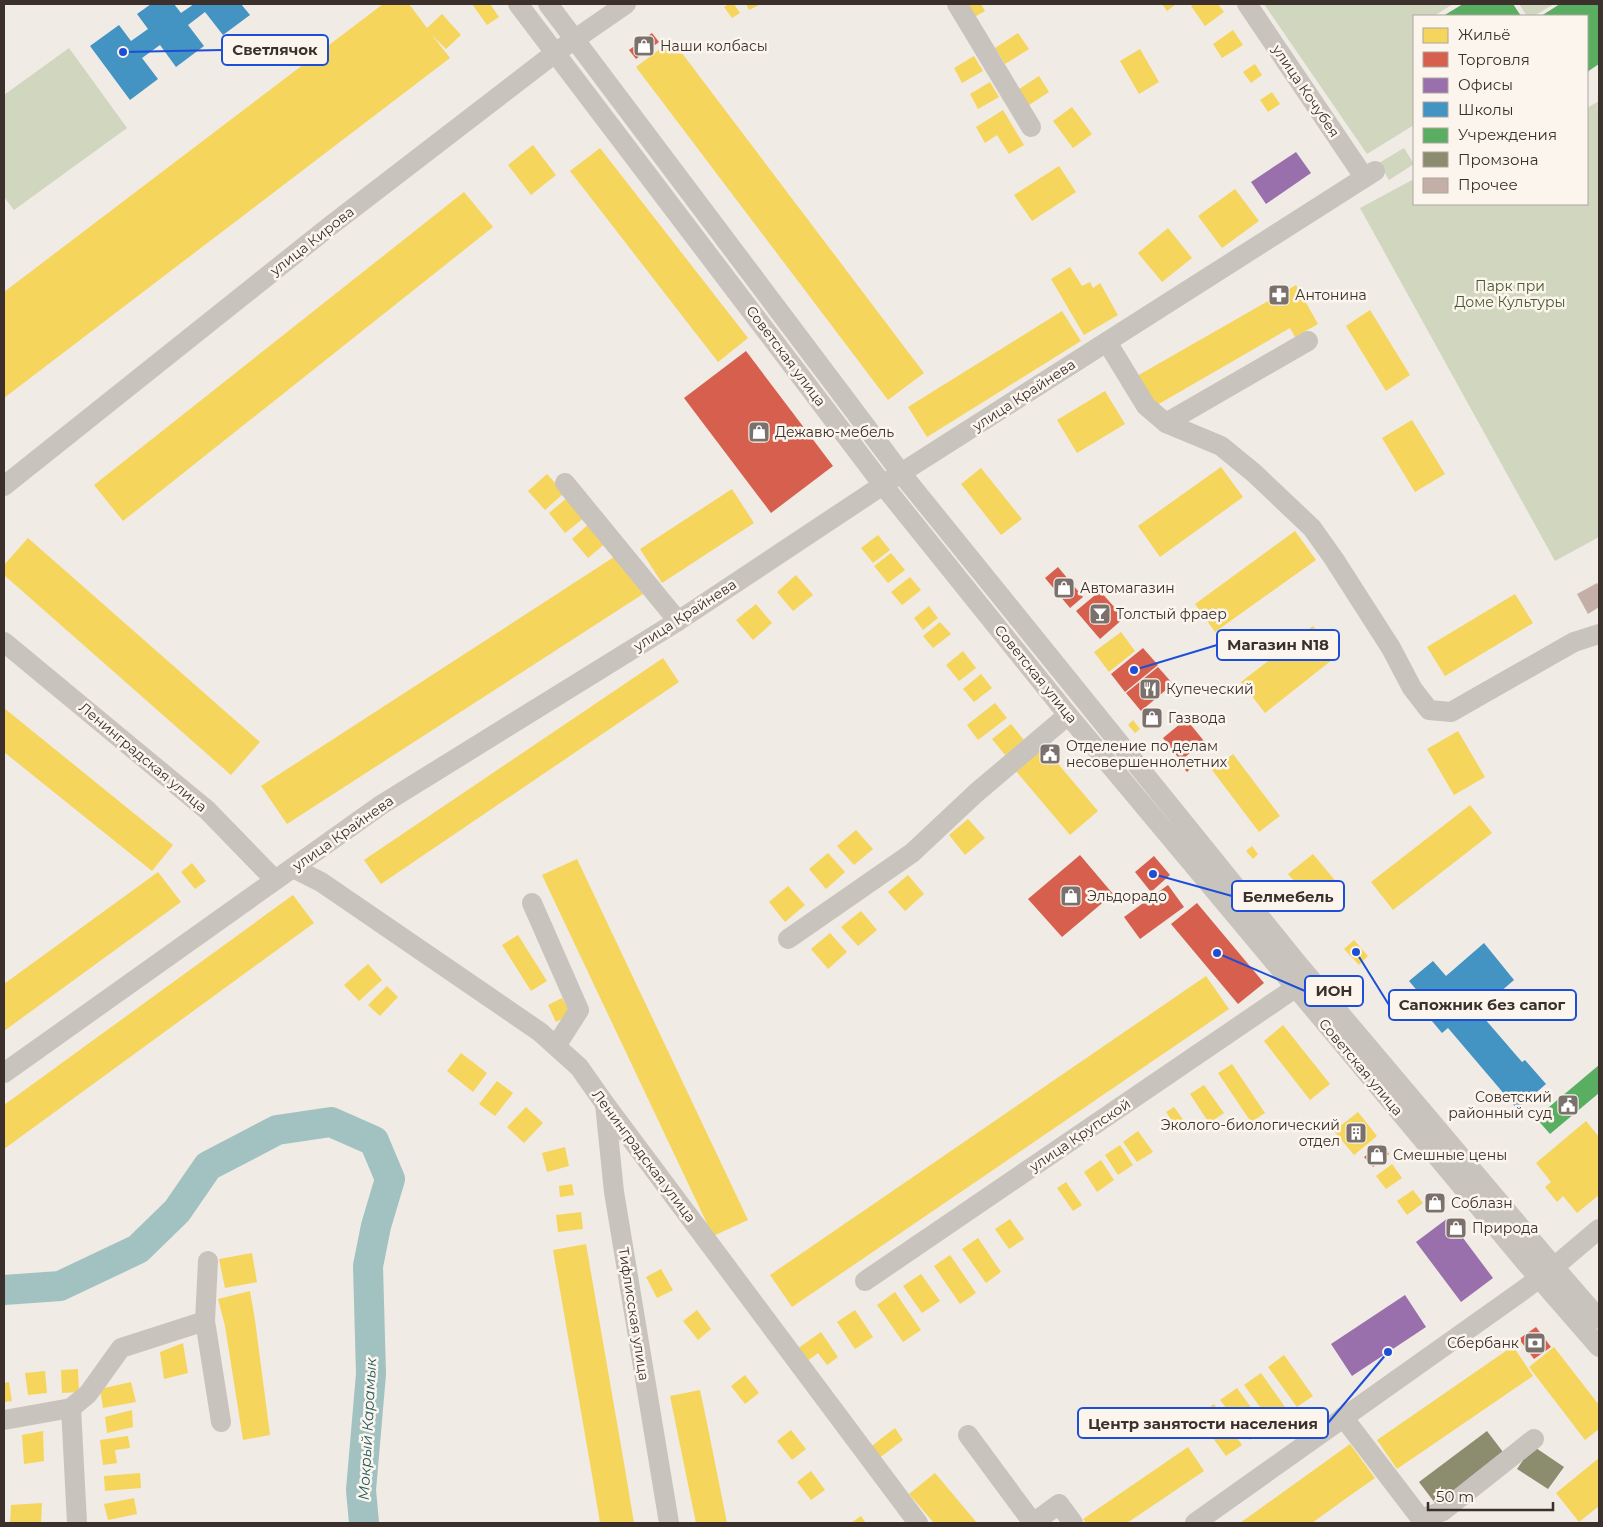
<svg xmlns="http://www.w3.org/2000/svg" width="1603" height="1527" font-family="Montserrat,sans-serif">
<style>
.green{fill:#d1d6bf}
.homes{fill:#f6d55c}
.shops{fill:#d6604d}
.offices{fill:#9970ab}
.schools{fill:#4393c3}
.public{fill:#5aae61}
.industry{fill:#8c8c6e}
.lines{fill:none;stroke-linecap:round;stroke-linejoin:round}
.river{stroke:#a1c2c1;stroke-width:30}
.building{fill:#c3afa7}
.minor{stroke:#c9c3be;stroke-width:20}
.labels{text-anchor:middle;dominant-baseline:central;stroke-width:5;stroke-linejoin:round;paint-order:stroke}
.poi-label{font-size:14px;fill:#3b302b;stroke:#fbf5ee;text-anchor:start}
.street-label{font-size:14px;fill:#3b302b;stroke:#fbf5ee}
.park-label{font-size:14px;fill:#4a5a2e;stroke:#fbf5ee}
.water-label{font-size:15px;font-style:italic;fill:#1f5a5e;stroke:#fbf5ee}
.leader{fill:none;stroke:#1d4ed8;stroke-width:2}
.callout-dot{fill:#1d4ed8;stroke:#fbf5ee;stroke-width:2}
.callout{fill:#fbf5ee;stroke:#1d4ed8;stroke-width:2}
.callout-label{font-size:15px;text-anchor:middle;font-weight:bold;fill:#3b302b}
</style>
<rect width="100%" height="100%" fill="#f0ebe5"/>
<g class="green">
<path d="M1264,4H1453L1434,16H1414V29L1413,31L1414,33V102L1413,103L1414,125L1367,154Z"/>
<path d="M1519,4H1554L1534,16H1527Z"/>
<path d="M69,48L127,128L14,210L4,197V95Z"/>
<path d="M1599,101V537L1555,561L1360,208L1414,179V204H1587V108Z"/>
<path d="M1404,148L1414,164L1389,180L1379,163Z"/>
</g>
<g class="homes">
<path d="M383,4H409L427,28L442,14L461,35L446,49L432,35L450,58L4,398V292Z"/>
<path d="M472,4H490L499,17L487,25Z"/>
<path d="M729,4H734L740,13L732,18L724,7Z"/>
<path d="M746,4H761L749,10Z"/>
<path d="M961,4H981L985,11L971,19Z"/>
<path d="M1162,4H1176L1167,11Z"/>
<path d="M1194,4H1218L1224,12L1205,26L1191,6Z"/>
<path d="M1233,30L1243,45L1222,58L1213,44Z"/>
<path d="M1018,33L1029,49L1005,64L995,48Z"/>
<path d="M672,40L924,373L888,400L636,67Z"/>
<path d="M1140,49L1159,82L1139,94L1120,61Z"/>
<path d="M974,56L983,71L962,83L954,68Z"/>
<path d="M1255,64L1262,75L1251,83L1243,72Z"/>
<path d="M1039,76L1049,92L1026,107L1016,91Z"/>
<path d="M990,82L999,97L978,109L970,94Z"/>
<path d="M1272,92L1280,104L1268,112L1260,100Z"/>
<path d="M1072,107L1092,134L1073,148L1053,121Z"/>
<path d="M1003,110L1024,145L1009,154L997,135L985,143L976,127Z"/>
<path d="M533,145L556,175L531,195L508,165Z"/>
<path d="M600,148L748,338L718,362L570,171Z"/>
<path d="M1059,166L1076,192L1032,221L1014,195Z"/>
<path d="M1235,189L1259,221L1222,248L1198,216Z"/>
<path d="M464,192L493,227L123,521L94,485Z"/>
<path d="M1168,228L1192,258L1162,282L1138,253Z"/>
<path d="M1070,267L1082,286L1090,282L1093,288L1100,283L1118,315L1084,335L1051,279Z"/>
<path d="M1296,285L1318,324L1295,337L1290,328L1157,405L1137,376Z"/>
<path d="M1370,310L1410,375L1386,391L1346,326Z"/>
<path d="M1062,311L1081,341L927,437L908,407Z"/>
<path d="M1105,391L1125,424L1077,453L1057,420Z"/>
<path d="M1412,420L1445,474L1415,492L1382,438Z"/>
<path d="M1221,467L1243,497L1160,557L1138,526Z"/>
<path d="M981,468L1022,519L1001,535L961,484Z"/>
<path d="M547,474L564,493L545,510L528,491Z"/>
<path d="M732,489L754,523L662,583L640,549Z"/>
<path d="M568,497L585,517L565,533L549,513Z"/>
<path d="M591,522L607,542L588,558L572,539Z"/>
<path d="M1295,531L1316,560L1215,632L1195,604Z"/>
<path d="M878,535L890,550L873,563L861,548Z"/>
<path d="M28,538L260,742L231,775L4,575V565Z"/>
<path d="M891,553L905,570L888,583L874,566Z"/>
<path d="M617,555L643,594L287,824L261,786Z"/>
<path d="M796,575L813,595L793,611L777,592Z"/>
<path d="M910,577L921,590L902,605L891,592Z"/>
<path d="M1515,594L1533,623L1445,676L1427,647Z"/>
<path d="M756,604L772,623L753,640L736,620Z"/>
<path d="M929,606L938,618L923,630L914,618Z"/>
<path d="M940,622L951,634L933,648L923,636Z"/>
<path d="M1313,626L1337,656L1265,713L1241,682Z"/>
<path d="M1121,632L1135,651L1109,672L1094,652Z"/>
<path d="M963,651L976,668L959,681L946,665Z"/>
<path d="M663,658L679,682L381,884L364,860Z"/>
<path d="M981,674L992,688L974,702L963,689Z"/>
<path d="M995,703L1007,718L978,740L967,725Z"/>
<path d="M4,708L173,845L152,871L4,752Z"/>
<path d="M1133,720L1140,729L1135,733L1128,725Z"/>
<path d="M1011,724L1024,740L1005,755L992,739Z"/>
<path d="M1458,731L1485,777L1454,795L1427,749Z"/>
<path d="M1043,746L1098,811L1070,835L1015,770Z"/>
<path d="M1233,754L1280,816L1259,832L1212,770Z"/>
<path d="M1470,805L1492,833L1393,910L1371,882Z"/>
<path d="M968,819L985,838L965,855L949,835Z"/>
<path d="M856,830L873,849L854,865L837,846Z"/>
<path d="M1252,846L1258,854L1253,859L1246,851Z"/>
<path d="M828,853L845,872L826,889L809,869Z"/>
<path d="M1313,854L1343,890L1319,911L1288,874Z"/>
<path d="M577,859L748,1220L713,1236L542,875Z"/>
<path d="M192,863L206,881L195,889L181,872Z"/>
<path d="M158,872L181,902L4,1031V984Z"/>
<path d="M908,875L924,894L905,911L888,892Z"/>
<path d="M788,886L805,905L785,922L769,902Z"/>
<path d="M293,895L314,923L4,1149V1105Z"/>
<path d="M861,911L877,930L858,946L841,927Z"/>
<path d="M830,933L847,952L828,969L811,949Z"/>
<path d="M518,935L547,981L531,991L502,945Z"/>
<path d="M1354,940L1368,956L1359,965L1344,949Z"/>
<path d="M368,964L382,980L359,1001L344,985Z"/>
<path d="M1206,976L1229,1009L792,1307L770,1275Z"/>
<path d="M387,986L398,997L380,1016L368,1005Z"/>
<path d="M562,998L571,1014L556,1022L548,1005Z"/>
<path d="M1283,1025L1330,1084L1310,1100L1264,1041Z"/>
<path d="M461,1053L487,1073L473,1092L447,1071Z"/>
<path d="M1232,1064L1265,1113L1251,1122L1218,1073Z"/>
<path d="M497,1081L513,1093L495,1116L479,1104Z"/>
<path d="M1204,1085L1224,1113L1209,1123L1190,1094Z"/>
<path d="M526,1107L543,1123L524,1143L507,1127Z"/>
<path d="M1174,1107L1187,1125L1179,1131L1166,1112Z"/>
<path d="M1358,1112L1377,1136L1354,1155L1334,1131Z"/>
<path d="M1586,1121L1599,1137V1195L1577,1213L1563,1196L1557,1202L1545,1187L1551,1182L1536,1163Z"/>
<path d="M1138,1131L1153,1152L1137,1162L1123,1142Z"/>
<path d="M1120,1145L1133,1165L1118,1175L1105,1155Z"/>
<path d="M565,1147L569,1166L547,1172L542,1153Z"/>
<path d="M1101,1160L1114,1180L1097,1192L1084,1172Z"/>
<path d="M1392,1164L1402,1178L1386,1189L1376,1176Z"/>
<path d="M1066,1182L1082,1205L1073,1211L1057,1188Z"/>
<path d="M572,1184L574,1195L560,1197L559,1186Z"/>
<path d="M1413,1190L1423,1203L1407,1215L1397,1201Z"/>
<path d="M581,1212L583,1229L558,1232L556,1215Z"/>
<path d="M1010,1219L1024,1239L1009,1249L995,1229Z"/>
<path d="M978,1238L1001,1272L986,1283L962,1249Z"/>
<path d="M586,1244L625,1469L634,1523H600L592,1475L553,1250Z"/>
<path d="M252,1253L257,1282L225,1288L219,1259Z"/>
<path d="M950,1255L976,1293L960,1304L934,1266Z"/>
<path d="M661,1269L673,1290L657,1298L646,1277Z"/>
<path d="M921,1274L940,1301L922,1313L903,1286Z"/>
<path d="M250,1291L255,1320L270,1435L243,1440L225,1326L218,1299Z"/>
<path d="M895,1292L921,1330L903,1342L877,1305Z"/>
<path d="M697,1310L711,1329L698,1340L683,1321Z"/>
<path d="M855,1310L873,1337L855,1349L837,1322Z"/>
<path d="M821,1332L838,1357L827,1365L818,1353L806,1362L797,1349Z"/>
<path d="M183,1343L188,1373L164,1379L160,1352Z"/>
<path d="M1513,1346L1533,1376L1397,1469L1377,1440Z"/>
<path d="M1554,1347L1599,1405V1429L1585,1440L1529,1367Z"/>
<path d="M1284,1355L1313,1396L1297,1407L1268,1367Z"/>
<path d="M78,1369L79,1392L62,1393L61,1370Z"/>
<path d="M45,1371L47,1393L28,1395L25,1373Z"/>
<path d="M1261,1373L1290,1414L1273,1425L1244,1385Z"/>
<path d="M745,1375L759,1393L745,1404L731,1386Z"/>
<path d="M9,1382L12,1401L4,1402V1383Z"/>
<path d="M131,1382L136,1402L103,1408L100,1389Z"/>
<path d="M1237,1388L1266,1428L1250,1440L1220,1400Z"/>
<path d="M700,1390L707,1423L727,1523H696L690,1494L670,1396Z"/>
<path d="M1214,1404L1242,1445L1226,1456L1197,1416Z"/>
<path d="M132,1410L133,1427L107,1433L105,1417Z"/>
<path d="M895,1428L903,1440L878,1459L869,1448Z"/>
<path d="M791,1430L806,1449L792,1460L777,1441Z"/>
<path d="M43,1431L44,1461L24,1464L22,1435Z"/>
<path d="M128,1436L130,1448L115,1450L117,1463L103,1465L100,1440Z"/>
<path d="M1350,1444L1375,1478L1348,1497L1312,1523H1240Z"/>
<path d="M1188,1447L1204,1471L1127,1523H1086L1083,1519Z"/>
<path d="M1599,1458V1506L1579,1522L1556,1493Z"/>
<path d="M811,1471L825,1490L811,1500L797,1482Z"/>
<path d="M140,1473L141,1488L105,1491L104,1476Z"/>
<path d="M935,1473L977,1523H934L909,1494Z"/>
<path d="M134,1498L137,1514L108,1520L104,1504Z"/>
<path d="M42,1503L41,1523H10L11,1505Z"/>
<path d="M861,1516L866,1523H851Z"/>
</g>
<g class="shops">
<path d="M652,33L659,42L636,59L629,50Z"/>
<path d="M746,351L833,466L771,513L684,398Z"/>
<path d="M1058,567L1083,597L1070,608L1045,578Z"/>
<path d="M1100,591L1124,618L1100,639L1076,611Z"/>
<path d="M1143,648L1158,665L1125,692L1111,674Z"/>
<path d="M1158,667L1173,684L1141,711L1126,693Z"/>
<path d="M1152,711L1159,719L1152,725L1145,717Z"/>
<path d="M1186,719L1204,741L1184,758L1192,767L1187,772L1179,763L1181,761L1163,738Z"/>
<path d="M1080,855L1113,894L1062,937L1028,899Z"/>
<path d="M1154,856L1170,875L1151,892L1135,872Z"/>
<path d="M1168,885L1184,907L1140,939L1124,917Z"/>
<path d="M1197,903L1264,983L1238,1004L1171,924Z"/>
<path d="M1381,1144L1389,1154L1373,1167L1364,1157Z"/>
<path d="M1434,1197L1441,1205L1436,1210L1429,1201Z"/>
<path d="M1536,1327L1551,1347L1534,1359L1519,1339Z"/>
</g>
<g class="offices">
<path d="M1296,152L1311,173L1266,204L1251,182Z"/>
<path d="M1448,1218L1493,1278L1461,1302L1416,1242Z"/>
<path d="M1405,1295L1426,1327L1352,1376L1331,1344Z"/>
</g>
<g class="schools">
<path d="M151,4H174L181,13L194,4H241L250,15L223,35L205,12L188,25L204,46L176,67L160,45L142,58L158,79L130,100L90,46L119,25L131,41L148,29L137,14Z"/>
<path d="M1484,943L1514,980L1478,1011L1522,1062L1525,1060L1546,1084L1517,1109L1448,1028L1442,1033L1426,1014L1419,1005L1425,1000L1409,981L1433,961L1446,976Z"/>
</g>
<g class="public">
<path d="M1463,4H1513L1521,16H1443Z"/>
<path d="M1560,4H1599V64L1587,72V16H1541Z"/>
<path d="M1599,1065V1093L1550,1134L1536,1118Z"/>
</g>
<g class="industry">
<path d="M1487,1431L1506,1456L1438,1507L1419,1482Z"/>
<path d="M1533,1446L1564,1467L1548,1489L1517,1469Z"/>
</g>
<g class="lines">
<path class="river" d="M4,1290L60,1286L138,1249L177,1211L208,1166L277,1130L331,1122L374,1141L390,1179L376,1226L368,1266L371,1374L361,1490L364,1523"/>
</g>
<path class="building" d="M1597,583L1599,587V607L1588,614L1577,594Z"/>
<g class="lines">
<g class="minor">
<path d="M518,4L883,485L1068,715L1526,1263L1599,1347"/>
<path d="M548,4L901,473L1298,964L1554,1267L1599,1319"/>
<path d="M957,4L1031,127"/>
<path d="M1247,4L1364,177"/>
<path d="M1107,342L1146,406L1166,423L1308,341"/>
<path d="M1166,423L1221,446L1254,473L1312,528L1334,559L1391,648L1412,688L1429,710L1451,712L1574,642L1599,634"/>
<path d="M565,483L678,621"/>
<path d="M4,486L330,226L555,53L626,4"/>
<path d="M4,642L207,810L275,880"/>
<path d="M293,868L321,882L540,1032L579,1067L605,1104L918,1523"/>
<path d="M532,903L579,1010L556,1046"/>
<path d="M788,939L912,853L976,793L1068,715"/>
<path d="M4,1073L381,805L678,621L901,473L1375,171"/>
<path d="M605,1104L614,1192L669,1523"/>
<path d="M208,1261L205,1321L221,1422"/>
<path d="M865,1281L1295,988"/>
<path d="M71,1408L77,1523"/>
<path d="M1343,1417L1421,1519V1523"/>
<path d="M4,1420L71,1408L88,1394L121,1348L205,1321"/>
<path d="M968,1435L1033,1523L1059,1504L1073,1523"/>
<path d="M1421,1519L1443,1511L1534,1439"/>
<path d="M1195,1523L1522,1291L1554,1267L1599,1229"/>
</g>
</g>
<defs>
<g id="shop-square" transform="scale(1.125)"><rect x="-9" y="-9" width="18" height="18" rx="4" fill="#7a716c" stroke="#fbf5ee"/><path d="M-5-2.5h2.3a2.7 3.5 0 0 1 5.4 0H5L5.5 6h-11ZM-1.5-2.5h3a1.5 2.3 0 0 0-3 0Z" fill="#fff"/></g>
<g id="pharmacy-square" transform="scale(1.125)"><rect x="-9" y="-9" width="18" height="18" rx="4" fill="#7a716c" stroke="#fbf5ee"/><path d="M-2-6h4v4h4v4h-4v4h-4v-4h-4v-4h4Z" fill="#fff"/></g>
<g id="bar-square" transform="scale(1.125)"><rect x="-9" y="-9" width="18" height="18" rx="4" fill="#7a716c" stroke="#fbf5ee"/><path d="M-6-5H6L.8 .8V4.5H3.5V6h-7V4.5H-.8V.8Z" fill="#fff"/></g>
<g id="restaurant-square" transform="scale(1.125)"><rect x="-9" y="-9" width="18" height="18" rx="4" fill="#7a716c" stroke="#fbf5ee"/><path d="M-5-6h1v4h1v-4h1v4h1v-4h1v5L-1.5 .5V6h-2V.5L-5-1ZM5-6V6H3V1.5H1.5Q1.5-4 5-6Z" fill="#fff"/></g>
<g id="civic-square" transform="scale(1.125)"><rect x="-9" y="-9" width="18" height="18" rx="4" fill="#7a716c" stroke="#fbf5ee"/><path d="M-.6-6.5H3V-4.5H.6V-3L4-1V1h2V6H-6V1h2V-1L-.6-3ZM-1.2 2.5V6h2.4V2.5Z" fill="#fff"/></g>
<g id="building-square" transform="scale(1.125)"><rect x="-9" y="-9" width="18" height="18" rx="4" fill="#7a716c" stroke="#fbf5ee"/><path d="M-4-6H4V6H1V3H-1V6H-4ZM-2.5-4.3h1.7v1.8h-1.7ZM.8-4.3h1.7v1.8H.8ZM-2.5-1h1.7V.8h-1.7ZM.8-1h1.7V.8H.8Z" fill="#fff"/></g>
<g id="bank-square" transform="scale(1.125)"><rect x="-9" y="-9" width="18" height="18" rx="4" fill="#7a716c" stroke="#fbf5ee"/><path d="M-6-4H6V4H-6ZM0-2.3a2.3 2.3 0 1 0 0 4.6a2.3 2.3 0 1 0 0-4.6Z" fill="#fff"/></g>
</defs>
<g fill-rule="evenodd">
<use href="#shop-square" x="644" y="46"/>
<use href="#pharmacy-square" x="1279" y="295"/>
<use href="#shop-square" x="759" y="432"/>
<use href="#shop-square" x="1064" y="588"/>
<use href="#bar-square" x="1100" y="614"/>
<use href="#restaurant-square" x="1150" y="689"/>
<use href="#shop-square" x="1152" y="718"/>
<use href="#civic-square" x="1050" y="754"/>
<use href="#shop-square" x="1071" y="896"/>
<use href="#civic-square" x="1568" y="1105"/>
<use href="#building-square" x="1356" y="1133"/>
<use href="#shop-square" x="1377" y="1155"/>
<use href="#shop-square" x="1435" y="1203"/>
<use href="#shop-square" x="1456" y="1228"/>
<use href="#bank-square" x="1535" y="1343"/>
</g>
<g class="labels">
<g class="poi-label">
<text x="660" y="46">Наши колбасы</text>
<text x="1295" y="295">Антонина</text>
<text x="775" y="432">Дежавю-мебель</text>
<text x="1080" y="588">Автомагазин</text>
<text x="1116" y="614">Толстый фраер</text>
<text x="1166" y="689">Купеческий</text>
<text x="1168" y="718">Газвода</text>
<text x="1066" y="746">Отделение по делам<tspan x="1066" dy="16">несовершеннолетних</tspan></text>
<text x="1087" y="896">Эльдорадо</text>
<text x="1552" y="1097" text-anchor="end">Советский<tspan x="1552" dy="16">районный суд</tspan></text>
<text x="1340" y="1125" text-anchor="end">Эколого-биологический<tspan x="1340" dy="16">отдел</tspan></text>
<text x="1393" y="1155">Смешные цены</text>
<text x="1451" y="1203">Соблазн</text>
<text x="1472" y="1228">Природа</text>
<text x="1519" y="1343" text-anchor="end">Сбербанк</text>
</g>
<g class="street-label">
<text transform="translate(1306 91) rotate(56)">улица Кочубея</text>
<text transform="translate(312 241) rotate(-38)">улица Кирова</text>
<text transform="translate(786 356) rotate(53)">Советская улица</text>
<text transform="translate(1024 395) rotate(-33)">улица Крайнева</text>
<text transform="translate(685 615) rotate(-33)">улица Крайнева</text>
<text transform="translate(1036 674) rotate(51)">Советская улица</text>
<text transform="translate(143 757) rotate(40)">Ленинградская улица</text>
<text transform="translate(343 833) rotate(-35)">улица Крайнева</text>
<text transform="translate(1361 1067) rotate(50)">Советская улица</text>
<text transform="translate(1080 1135) rotate(-34)">улица Крупской</text>
<text transform="translate(644 1156) rotate(53)">Ленинградская улица</text>
<text transform="translate(634 1314) rotate(81)">Тифлисская улица</text>
</g>
<g class="park-label">
<text x="1510" y="286">Парк при<tspan x="1510" dy="16">Доме Культуры</tspan></text>
</g>
<g class="water-label">
<text transform="translate(367 1429) rotate(-87)">Мокрый Карамык</text>
</g>
</g>
<path class="leader" d="M123 52L222 50M1134 670L1217 645M1153 874L1232 896M1217 953L1305 991M1356 952L1389 1005M1388 1352L1328 1423"/>
<g class="callout-dot">
<circle cx="123" cy="52" r="5"/>
<circle cx="1134" cy="670" r="5"/>
<circle cx="1153" cy="874" r="5"/>
<circle cx="1217" cy="953" r="5"/>
<circle cx="1356" cy="952" r="5"/>
<circle cx="1388" cy="1352" r="5"/>
</g>
<g class="callout">
<rect x="222" y="35" width="106" height="30" rx="5"/>
<rect x="1217" y="630" width="122" height="30" rx="5"/>
<rect x="1232" y="881" width="112" height="30" rx="5"/>
<rect x="1305" y="976" width="58" height="30" rx="5"/>
<rect x="1389" y="990" width="187" height="30" rx="5"/>
<rect x="1078" y="1408" width="250" height="30" rx="5"/>
</g>
<g class="callout-label">
<text x="275" y="55">Светлячок</text>
<text x="1278" y="650">Магазин N18</text>
<text x="1288" y="902">Белмебель</text>
<text x="1334" y="996">ИОН</text>
<text x="1482" y="1010">Сапожник без сапог</text>
<text x="1203" y="1429">Центр занятости населения</text>
</g>
<rect width="1603" height="1527" fill="none" stroke="#3b302b" stroke-width="10"/>
<rect x="1413" y="15" width="175" height="190" fill="#fbf5ee" stroke="#aea6a0"/>
<rect x="1423" y="28" width="25" height="15" fill="#f6d55c" stroke="#aea6a0"/>
<text x="1458" y="40" font-size="15" fill="#3b302b">Жильё</text>
<rect x="1423" y="52" width="25" height="15" fill="#d6604d" stroke="#aea6a0"/>
<text x="1458" y="65" font-size="15" fill="#3b302b">Торговля</text>
<rect x="1423" y="78" width="25" height="15" fill="#9970ab" stroke="#aea6a0"/>
<text x="1458" y="90" font-size="15" fill="#3b302b">Офисы</text>
<rect x="1423" y="102" width="25" height="15" fill="#4393c3" stroke="#aea6a0"/>
<text x="1458" y="115" font-size="15" fill="#3b302b">Школы</text>
<rect x="1423" y="128" width="25" height="15" fill="#5aae61" stroke="#aea6a0"/>
<text x="1458" y="140" font-size="15" fill="#3b302b">Учреждения</text>
<rect x="1423" y="152" width="25" height="15" fill="#8c8c6e" stroke="#aea6a0"/>
<text x="1458" y="165" font-size="15" fill="#3b302b">Промзона</text>
<rect x="1423" y="178" width="25" height="15" fill="#c3afa7" stroke="#aea6a0"/>
<text x="1458" y="190" font-size="15" fill="#3b302b">Прочее</text>
<path d="M1428 1502v8h125v-8" fill="none" stroke="#3b302b" stroke-width="2.5"/>
<text x="1436" y="1502" font-size="15" fill="#3b302b" stroke="#fbf5ee" stroke-width="4" paint-order="stroke">50 m</text>
</svg>
